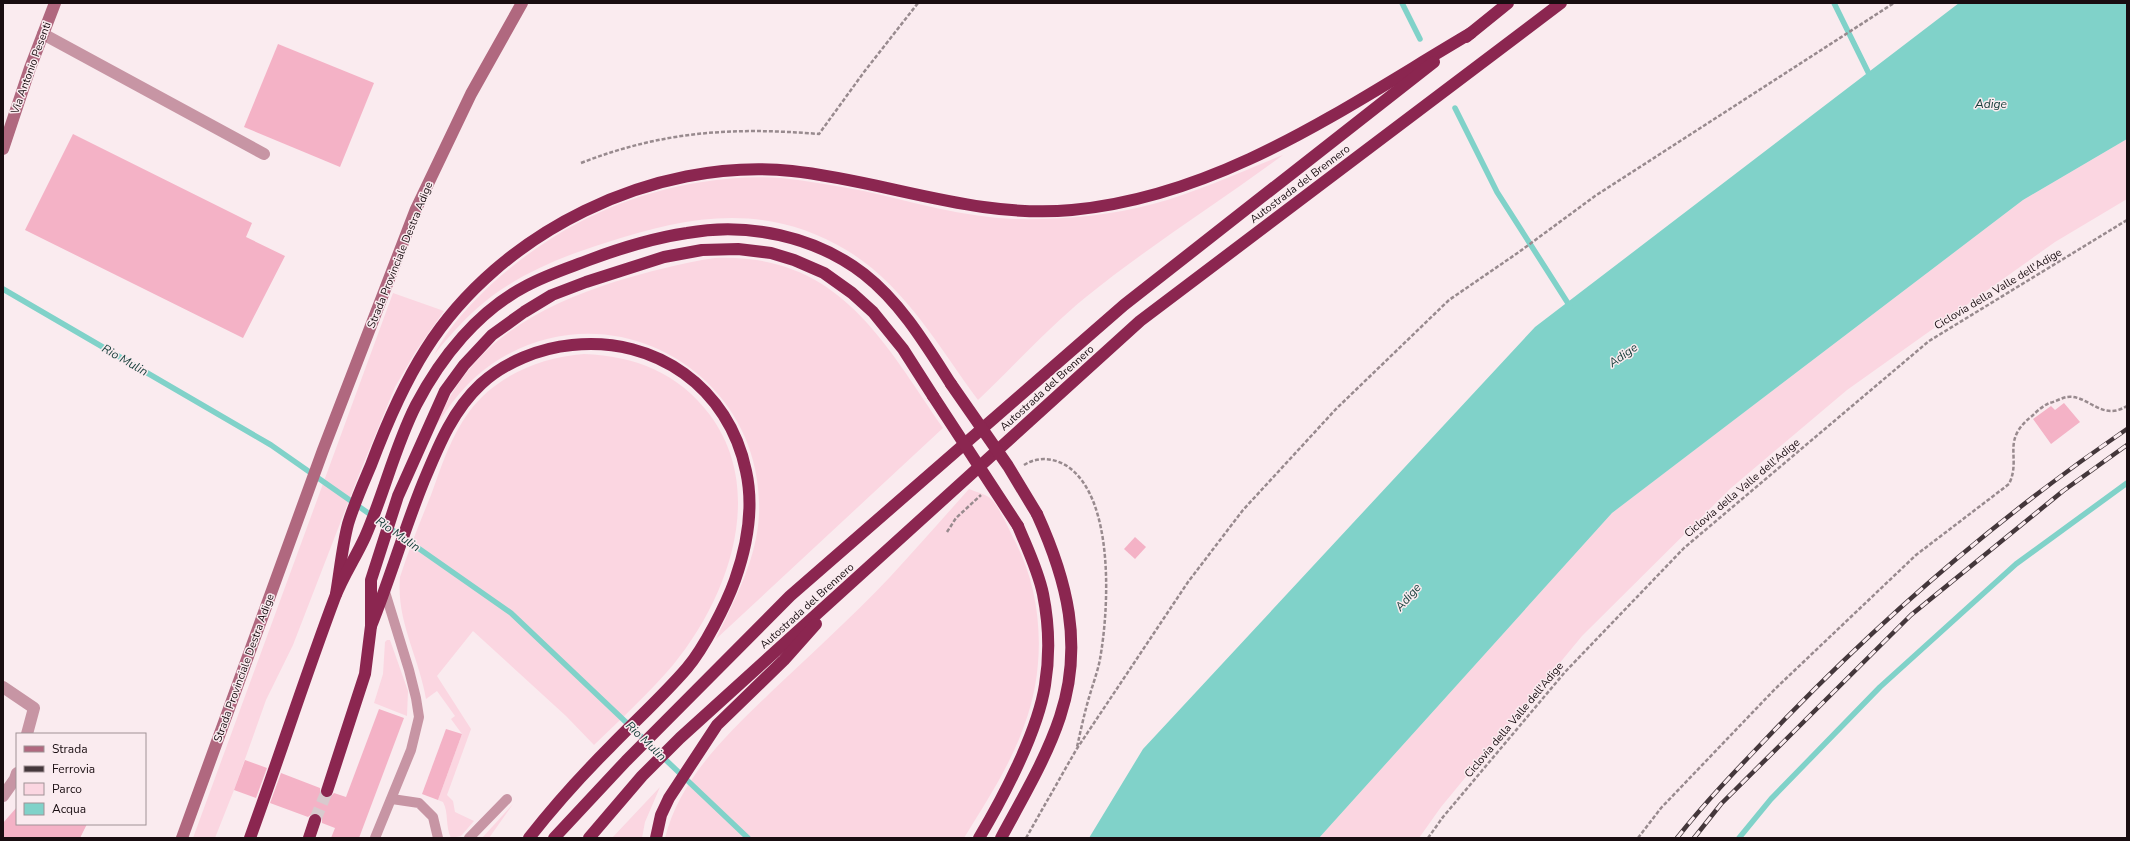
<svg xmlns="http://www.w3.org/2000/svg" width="2130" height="841" font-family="'Nunito Sans',sans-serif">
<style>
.green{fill:#fbd6e1}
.water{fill:#80d2c9}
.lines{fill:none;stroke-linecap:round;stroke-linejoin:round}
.stream{stroke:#80d2c9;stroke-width:5.5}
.building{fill:#f4b2c6}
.highway-tunnel{stroke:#d8cace;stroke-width:12;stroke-dasharray:12 6;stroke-linecap:butt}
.path{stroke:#988a8e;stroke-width:2.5;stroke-dasharray:4 2;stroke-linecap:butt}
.lane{stroke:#c795a4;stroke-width:10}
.street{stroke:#c795a4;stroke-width:12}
.secondary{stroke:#b0687f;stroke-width:12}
.highway{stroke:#8b2650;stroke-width:12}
.rail-casing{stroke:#44373b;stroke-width:4.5}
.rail{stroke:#faebef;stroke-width:3;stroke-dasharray:9;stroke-linecap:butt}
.highway-bridge{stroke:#8b2650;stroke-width:12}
.labels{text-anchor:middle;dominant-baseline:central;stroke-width:3;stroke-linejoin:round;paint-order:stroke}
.street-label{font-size:11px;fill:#190d11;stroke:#faebef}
.water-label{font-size:12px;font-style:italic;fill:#1a413d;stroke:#faebef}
</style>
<rect width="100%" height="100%" fill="#faebef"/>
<g class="green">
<path d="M2127,139V199L2055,242L1847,390L1731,488L1582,636L1441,807L1419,838H1319L1612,513L2023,200Z"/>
<path d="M1283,155C1218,203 1149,246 1086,297C1048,328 1014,366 978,400C939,347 905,286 848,251C767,202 691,215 605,243C566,255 526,271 492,296C470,313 451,333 434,355C449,326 472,302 496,280C555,228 624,194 702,182C728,178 755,176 781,178C809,181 836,186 864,191C913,202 963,217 1014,219C1060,220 1108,216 1153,204C1197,192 1240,172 1283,155Z"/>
<path d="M715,258C838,253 882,339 943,428L716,639C735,599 757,559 759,514C765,379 621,289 503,357C473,374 453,399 435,428C468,345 534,308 614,282C648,272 680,263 715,258Z"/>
<path d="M393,293L444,311L416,351L395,387L358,477L293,645L266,700L234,790L215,838H193Z"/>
<path d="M584,354C635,356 679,373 710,415C767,492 728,598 673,665C649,693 621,719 594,745L566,716L473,631L437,676L471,729L447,795L453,801L455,812L474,821L461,836L451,838C445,826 449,813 443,802L438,800L462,734L451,719L455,716L437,691L426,699C419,657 396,621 400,577C409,549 420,522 431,495C441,467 451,436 469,412C495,376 541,357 584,354Z"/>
<path d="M969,489C976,492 986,494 991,499C998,504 1010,532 1015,541C1044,597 1046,668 1024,726C1010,766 986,802 964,838H665C680,778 727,735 770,693C810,655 852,617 890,577C917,548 943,518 969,489Z"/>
<path d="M387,640H390L408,691L407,716L374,703L383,674L385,642Z"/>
<path d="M660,787L645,822L642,838H612Z"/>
<path d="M513,804L489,838H482Z"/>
</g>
<path class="water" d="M1959,3H2127V139L2023,200L1612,513L1319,838H1089L1143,749L1535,327Z"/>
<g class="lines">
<g class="stream">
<path d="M1402,3L1420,39"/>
<path d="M1834,3L1871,78"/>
<path d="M1455,108L1497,192L1571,308"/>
<path d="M3,289L271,445L511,613L748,838"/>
<path d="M1739,838L1771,799L1880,687L2016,564L2127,483"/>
</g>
</g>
<g class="building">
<path d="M278,44L374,83L340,167L244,127Z"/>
<path d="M73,134L252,223L246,237L285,256L243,338L25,230Z"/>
<path d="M2064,403L2080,422L2051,444L2033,419L2051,406L2055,410Z"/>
<path d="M1135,537L1146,547L1135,559L1124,549Z"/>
<path d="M379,709L404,718L359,838H331L335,828L322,823V818L318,813H313L308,817L270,803L281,773L320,788V793L324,798H329L334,793L346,797Z"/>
<path d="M446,729L462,734L438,800L422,794Z"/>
<path d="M245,760L267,768L256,798L234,790Z"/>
<path d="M17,807V824H87L80,838H3V823Z"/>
</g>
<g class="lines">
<path class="highway-tunnel" d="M315,820L327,791"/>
<g class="path">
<path d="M581,163C663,131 733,127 819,134L864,72L918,3"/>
<path d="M1024,465C1038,456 1054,458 1067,466C1115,498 1109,609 1100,659C1098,670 1094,681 1091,691C1085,710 1081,729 1077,747"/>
<path d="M947,532L956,518L981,495"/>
<path d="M1026,838L1076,750L1188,582L1243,510L1336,409L1449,300L1519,252L1595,196L1894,3"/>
<path d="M1428,838L1443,817L1565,672L1684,548L1929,341L2127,220"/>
<path d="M1638,838L1661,808L1775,689L1916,555L2009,484C2022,457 2000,441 2032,416C2037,411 2043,406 2049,403C2055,402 2061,398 2067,397C2088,394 2101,422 2127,406"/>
</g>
<g class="lane">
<path d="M392,799L419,803L433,817L438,838"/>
<path d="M375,838L411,750L419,717L416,698L409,670L385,592"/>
<path d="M469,838L507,799"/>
</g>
<g class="street">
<path d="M43,34L264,154"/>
<path d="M3,687L34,708L27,734"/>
<path d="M3,796L15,779L17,773"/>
</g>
<g class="secondary">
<path d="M3,149L30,68L55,3"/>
<path d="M182,838L323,450L416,209L471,94L522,3"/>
</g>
<g class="highway">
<path d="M1466,37L1508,3"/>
<path d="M336,594C340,571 342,547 348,524C354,504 363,484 371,465C386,425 403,385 426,349C500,232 653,157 792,171C886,181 976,219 1072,210C1222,196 1345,107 1471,33"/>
<path d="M371,626C390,579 404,530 423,483C438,447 452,411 481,384C505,362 540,348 572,345C656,336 729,388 746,471C754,507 747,546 735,580C726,605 704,648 687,668C663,696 635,721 610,747C581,776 554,806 529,838"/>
<path d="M327,791L365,674L371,626V580L398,496L445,391L464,365L492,335L524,312L552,295L586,282L664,257L702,250L738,249L771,253L794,260L824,273L852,293L873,312L903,349L933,396"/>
<path d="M250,838C279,758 305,677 335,597C343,576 356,557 365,537C384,494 395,446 416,405C441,357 478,311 526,286C546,275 568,268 589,260C621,248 653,238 687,233C747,222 815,236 864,274C901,303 926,345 951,384"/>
<path d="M309,838L315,820"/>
<path d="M554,838L626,761L790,596L1124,305L1434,62"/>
<path d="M589,838L642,776L680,738L1140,321L1561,3"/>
<path d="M656,838L661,815L669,798L717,725L784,660L816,624"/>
<path d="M979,838C1003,798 1038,731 1045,685C1050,655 1049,624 1043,594C1038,570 1027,548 1018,526"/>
<path d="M1001,838C1022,799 1046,759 1060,717C1084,645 1067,580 1037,514"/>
</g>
<g class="rail-casing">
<g id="rail">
<path d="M1677,838C1711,795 1749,757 1786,718C1890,611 2004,513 2127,429"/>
<path d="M1694,838L1721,804L1911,615L2063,491L2127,445"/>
</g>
</g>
<use href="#rail" class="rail"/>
<g class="highway-bridge">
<path d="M951,384L1008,466L1037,514"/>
<path d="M933,396L1018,526"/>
</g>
</g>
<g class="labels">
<g class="street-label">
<text transform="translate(31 68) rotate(-70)">Via Antonio Pesenti</text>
<text transform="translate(1300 184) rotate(-37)">Autostrada del Brennero</text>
<text transform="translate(400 255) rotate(-68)">Strada Provinciale Destra Adige</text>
<text transform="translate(1998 289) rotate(-31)">Ciclovia della Valle dell'Adige</text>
<text transform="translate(1047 388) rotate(-42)">Autostrada del Brennero</text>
<text transform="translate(1742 488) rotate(-40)">Ciclovia della Valle dell'Adige</text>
<text transform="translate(807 606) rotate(-42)">Autostrada del Brennero</text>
<text transform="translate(244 668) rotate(-70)">Strada Provinciale Destra Adige</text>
<text transform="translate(1514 720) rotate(-50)">Ciclovia della Valle dell'Adige</text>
</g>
<g class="water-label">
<text x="1991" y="104">Adige</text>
<text transform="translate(1623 355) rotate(-35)">Adige</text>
<text transform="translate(125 360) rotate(30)">Rio Mulin</text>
<text transform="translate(398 534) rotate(35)">Rio Mulin</text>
<text transform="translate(1408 597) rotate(-49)">Adige</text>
<text transform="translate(646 741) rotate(44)">Rio Mulin</text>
</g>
</g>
<rect width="2130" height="841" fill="none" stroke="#190d11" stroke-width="8"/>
<rect x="16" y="733" width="130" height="92" fill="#faebef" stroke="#a09296"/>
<rect x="24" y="746" width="20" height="6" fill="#b0687f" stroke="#a09296"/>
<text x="52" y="753" font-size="12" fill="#190d11">Strada</text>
<rect x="24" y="766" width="20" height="6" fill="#44373b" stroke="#a09296"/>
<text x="52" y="773" font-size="12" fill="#190d11">Ferrovia</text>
<rect x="24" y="783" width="20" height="12" fill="#fbd6e1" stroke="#a09296"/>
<text x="52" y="793" font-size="12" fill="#190d11">Parco</text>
<rect x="24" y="803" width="20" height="12" fill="#80d2c9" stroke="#a09296"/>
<text x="52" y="813" font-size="12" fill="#190d11">Acqua</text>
</svg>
